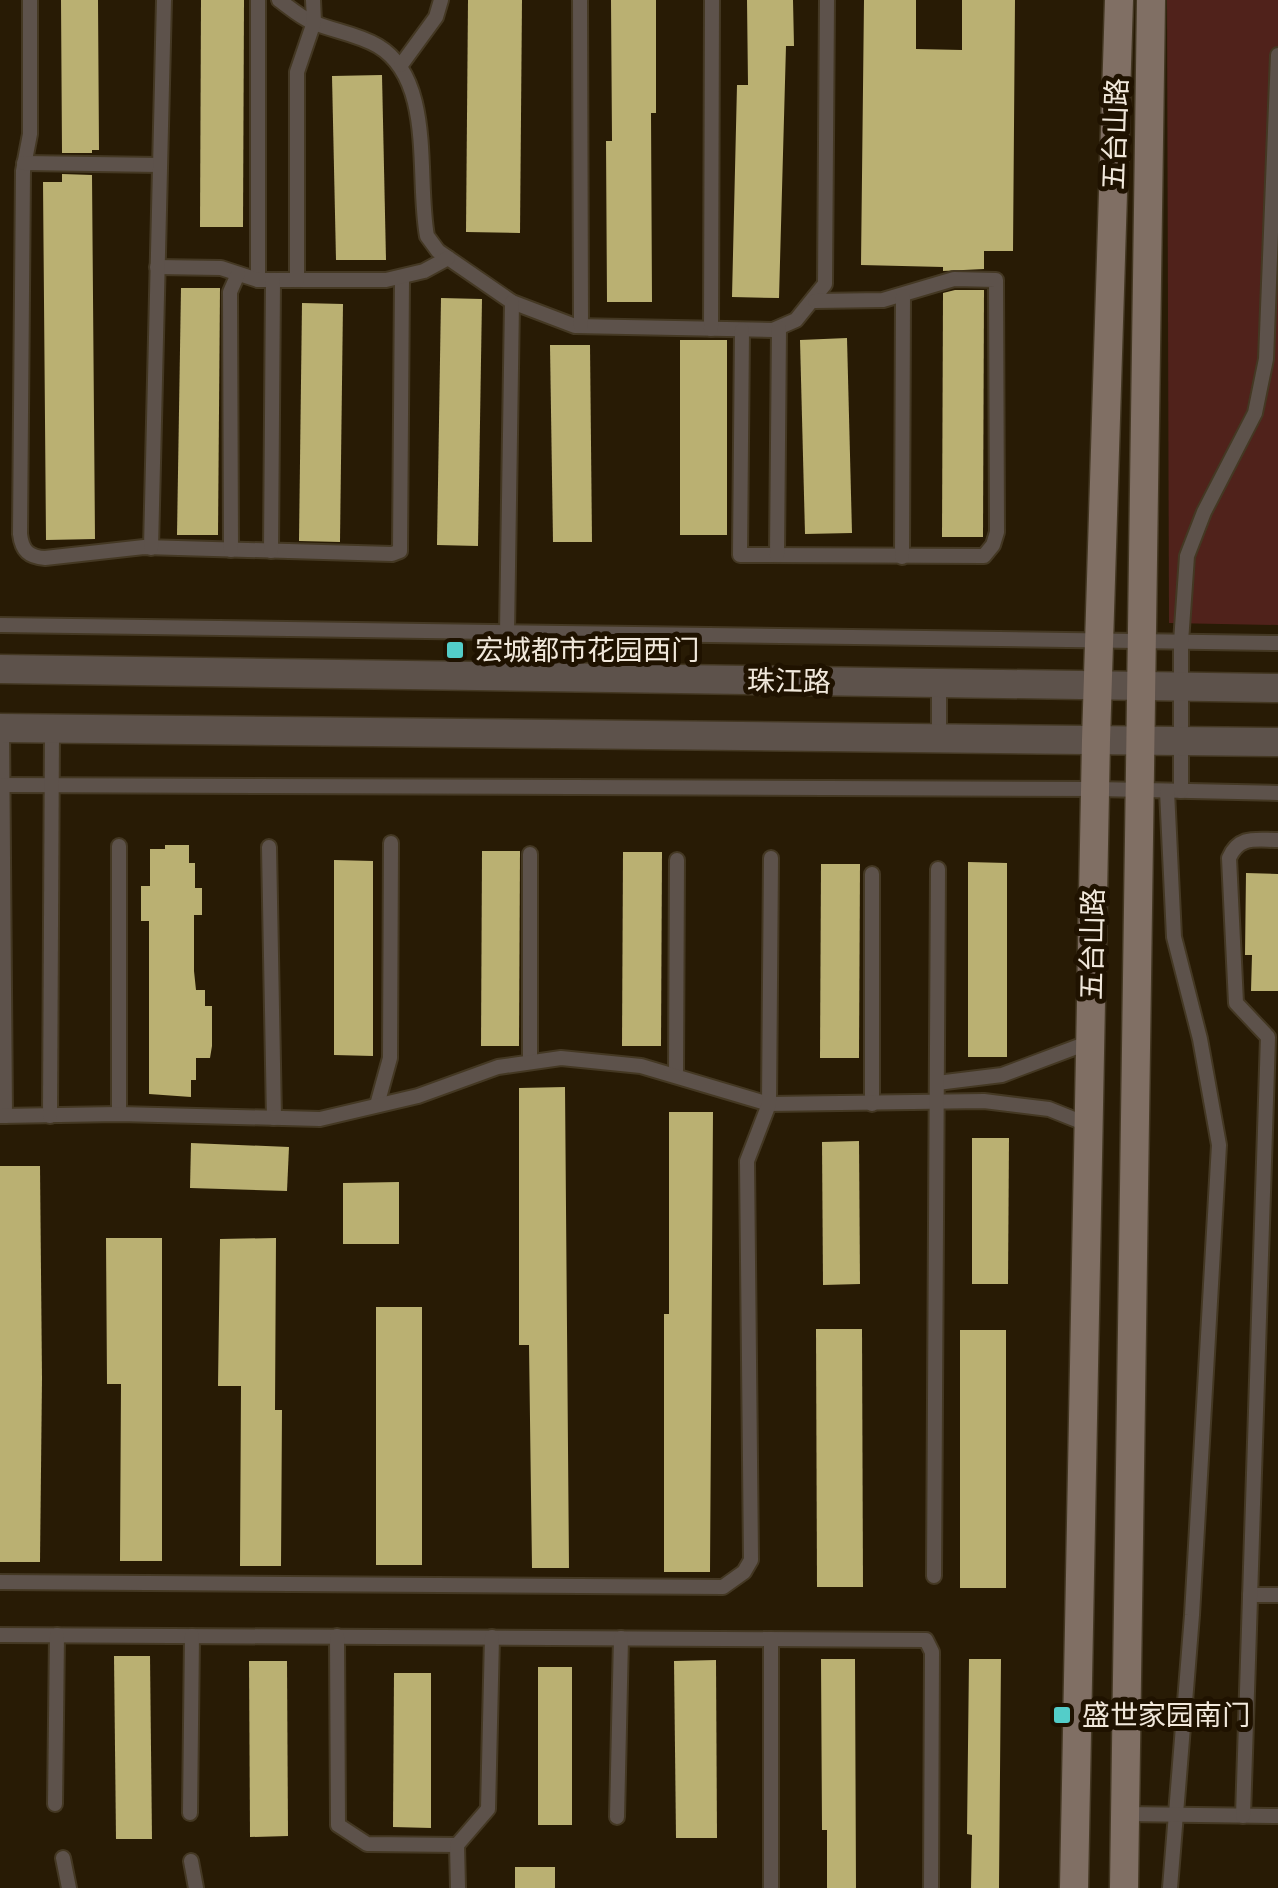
<svg xmlns="http://www.w3.org/2000/svg" width="1278" height="1888" font-family="Inter,'Noto Sans SC',sans-serif">
<style>
.green{fill:#50221b}
.building{fill:#bab072}
.lines{fill:none;stroke-linecap:round;stroke-linejoin:round}
.service-casing{stroke:#443823;stroke-width:18}
.tertiary-casing{stroke:#443823;stroke-width:31}
.secondary-casing{stroke:#443823;stroke-width:31}
.service{stroke:#5d524b;stroke-width:14}
.tertiary{stroke:#5d524b;stroke-width:28}
.secondary{stroke:#806f64;stroke-width:28}
.poi-dot{fill:#53cdc9;stroke:#1f1200;stroke-width:4}
.labels{text-anchor:middle;dominant-baseline:central;stroke-width:10;stroke-linejoin:round;paint-order:stroke}
.street-label{font-size:28px;fill:#f1e8db;stroke:#1f1200}
.poi-label{font-size:28px;fill:#f1e8db;stroke:#1f1200;text-anchor:start}
</style>
<rect width="100%" height="100%" fill="#281b05"/>
<path class="green" d="M1167,0H1278V625L1169,623Z"/>
<g class="building">
<path d="M61,0H98L99,150H92V153H62Z"/>
<path d="M201,0H244L243,227H200Z"/>
<path d="M468,0H522L520,233L466,232Z"/>
<path d="M611,0H656V113H651L652,302H607L606,141H612Z"/>
<path d="M747,0H793L794,46H786L779,298L732,297L737,85H748Z"/>
<path d="M864,0H916V49L962,50V0H1015L1013,251H984V269L943,271V267L861,265Z"/>
<path d="M382,75L386,260H336L332,76Z"/>
<path d="M62,174L92,175L95,539L46,540L43,182H62Z"/>
<path d="M181,288H220L218,535H177Z"/>
<path d="M955,290H984L983,537H942L943,293Z"/>
<path d="M441,298L482,299L478,546L437,545Z"/>
<path d="M302,303L343,304L340,542L299,541Z"/>
<path d="M847,338L852,533L805,534L800,340Z"/>
<rect x="680" y="340" width="47" height="195"/>
<path d="M550,345H590L592,542H553Z"/>
<path d="M165,845H189V863H195V888H202V915H194V971L196,990H205V1006H212V1046L210,1058H196V1080H191V1097L149,1094V921H141V886H150V849H165Z"/>
<path d="M482,851H520L519,1046H481Z"/>
<path d="M623,852H662L661,1046H622Z"/>
<path d="M334,860L373,861V1056L334,1055Z"/>
<path d="M968,862L1007,863V1057H968Z"/>
<path d="M821,864H860L859,1058H820Z"/>
<path d="M1246,873L1278,874V991H1251L1252,955H1245Z"/>
<path d="M565,1087L569,1568H532L529,1345H519V1088Z"/>
<path d="M669,1112H713L710,1572H664V1314H669Z"/>
<path d="M972,1138H1009L1008,1284H972Z"/>
<path d="M859,1141L860,1284L823,1285L822,1142Z"/>
<path d="M191,1143L289,1147L287,1191L190,1188Z"/>
<path d="M0,1166H40L42,1378L40,1562H0Z"/>
<path d="M399,1182V1244H343V1183Z"/>
<path d="M106,1238H162V1561H120L121,1384H107Z"/>
<path d="M276,1238L275,1410H282L281,1566H240L241,1386H218L220,1239Z"/>
<rect x="376" y="1307" width="46" height="258"/>
<path d="M816,1329H862L863,1587H817Z"/>
<rect x="960" y="1330" width="46" height="258"/>
<path d="M114,1656H150L152,1839H116Z"/>
<path d="M821,1659H855L856,1888H827V1830H822Z"/>
<path d="M969,1659H1001L999,1888H971L972,1835L967,1834Z"/>
<path d="M716,1660L717,1838H676L674,1661Z"/>
<path d="M249,1661H287L288,1836L250,1837Z"/>
<rect x="538" y="1667" width="34" height="158"/>
<path d="M394,1673H431V1828L393,1827Z"/>
<rect x="515" y="1867" width="40" height="21"/>
</g>
<g class="lines">
<g class="service-casing">
<g id="service">
<path d="M30,0V134L23,171L20,534C22,551 29,557 45,558L144,547L392,554L400,551L402,279"/>
<path d="M258,0V280"/>
<path d="M279,0C289,7 300,17 312,22C333,31 358,34 378,46C435,80 416,177 427,236L438,251L512,302L575,326L773,330L796,320L825,284L827,0"/>
<path d="M580,0L581,326"/>
<path d="M401,65L436,17L441,0"/>
<path d="M24,163L160,165"/>
<path d="M157,267L221,268L258,280H386L424,271L448,258"/>
<path d="M297,280V72L314,22L313,0"/>
<path d="M711,329L712,0"/>
<path d="M742,330L740,555L984,556L993,545L997,532L996,280L954,279L883,300L815,301"/>
<path d="M151,548L164,0"/>
<path d="M231,550L230,292L238,274"/>
<path d="M271,551L273,280"/>
<path d="M777,555L779,328"/>
<path d="M902,557L903,296"/>
<path d="M0,625L1278,643"/>
<path d="M507,633L512,302"/>
<path d="M939,683V739"/>
<path d="M2,728L5,1116"/>
<path d="M0,785L1096,789L1278,793"/>
<path d="M1167,791L1174,937L1200,1039L1219,1145L1192,1615L1170,1888"/>
<path d="M1181,791V642L1187,556L1204,512L1255,413L1266,359L1278,55"/>
<path d="M119,846V1114"/>
<path d="M269,847L274,1118"/>
<path d="M872,874V1104"/>
<path d="M530,1062V854"/>
<path d="M676,1075L677,860"/>
<path d="M937,1083L1002,1075L1090,1042"/>
<path d="M377,1105L390,1058L391,843"/>
<path d="M0,1116L119,1114L320,1119L418,1096L498,1067L561,1058L641,1066L769,1104L984,1101L1049,1109L1089,1125"/>
<path d="M50,1116L52,729"/>
<path d="M934,1576L938,869"/>
<path d="M0,1582L723,1587L744,1572L751,1560L747,1161L769,1104L771,858"/>
<path d="M1250,1595H1278"/>
<path d="M0,1635L926,1640L932,1652L931,1888"/>
<path d="M337,1636L338,1825L367,1844L457,1845"/>
<path d="M771,1639V1888"/>
<path d="M55,1804L57,1635"/>
<path d="M190,1813L192,1636"/>
<path d="M1125,1814L1278,1816"/>
<path d="M1243,1816L1268,1037L1236,1003L1229,858C1239,835 1256,840 1278,840"/>
<path d="M617,1817L621,1638"/>
<path d="M63,1858L69,1888"/>
<path d="M191,1861L196,1888"/>
<path d="M458,1888L457,1845L488,1809L492,1637"/>
</g>
</g>
<g class="tertiary-casing">
<g id="tertiary">
<path d="M0,669L1278,688"/>
<path d="M0,728L1278,742"/>
</g>
</g>
<g class="secondary-casing">
<g id="secondary">
<path d="M1074,1888L1096,740L1119,0"/>
<path d="M1124,1888L1151,0"/>
</g>
</g>
<use href="#service" class="service"/>
<use href="#tertiary" class="tertiary"/>
<use href="#secondary" class="secondary"/>
</g>
<g class="poi-dot">
<rect x="445" y="640" width="20" height="20" rx="5"/>
<rect x="1052" y="1705" width="20" height="20" rx="5"/>
</g>
<g class="labels">
<g class="street-label">
<text transform="translate(1115 134) rotate(-88)">五台山路</text>
<text transform="translate(789 681) rotate(1)">珠江路</text>
<text transform="translate(1092 944) rotate(-89)">五台山路</text>
</g>
<g class="poi-label">
<text x="475" y="650">宏城都市花园西门</text>
<text x="1082" y="1715">盛世家园南门</text>
</g>
</g>
</svg>
